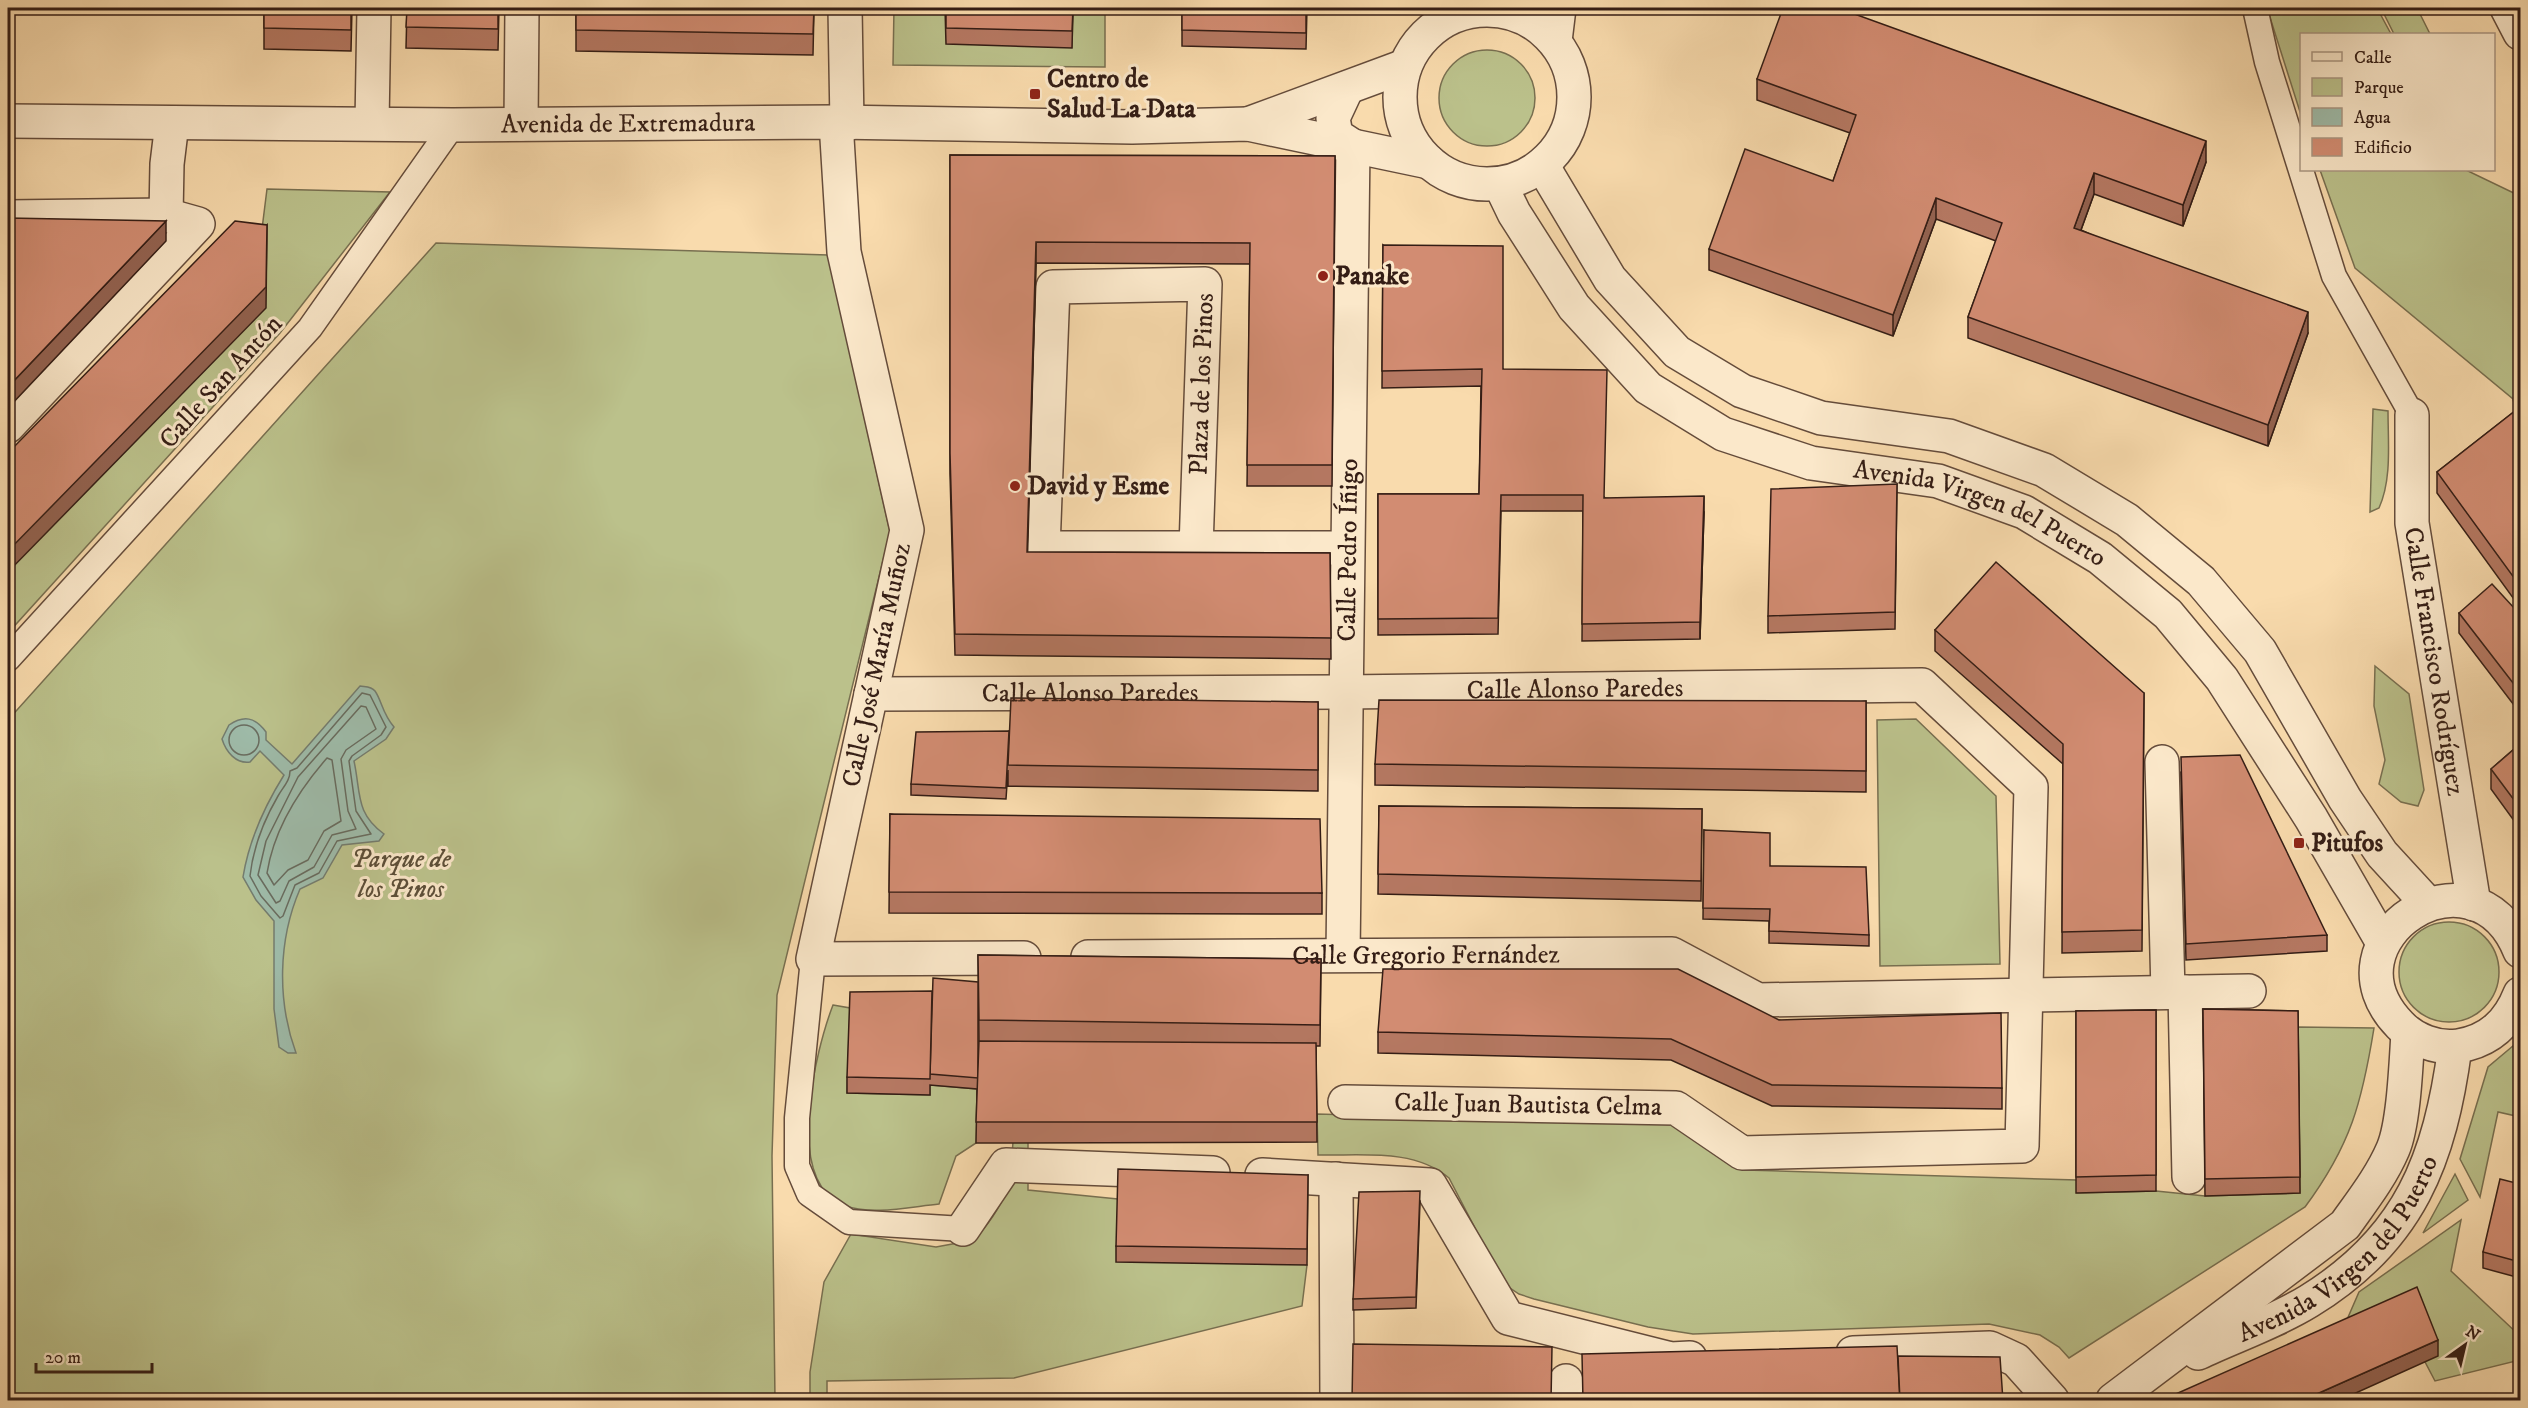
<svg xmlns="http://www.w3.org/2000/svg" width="2528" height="1408" font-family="'IM FELL DW Pica',serif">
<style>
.green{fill:#bbc18b;stroke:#786f50;stroke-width:1.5}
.water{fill:#9ebba9;stroke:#747c6e;stroke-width:1.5}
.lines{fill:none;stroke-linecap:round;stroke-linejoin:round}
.shore{stroke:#696c5f;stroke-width:1.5}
.pedestrian-casing{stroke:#654c3b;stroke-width:27}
.minor-casing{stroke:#654c3b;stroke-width:36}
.pedestrian{stroke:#fbe8ca;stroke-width:24}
.minor{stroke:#fbe8ca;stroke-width:33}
.wall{fill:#b57862;stroke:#341d15;stroke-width:1.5}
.shaded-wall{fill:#936250;stroke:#341d15;stroke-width:1.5}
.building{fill:#d28c72;stroke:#341d15;stroke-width:1.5}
.poi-dot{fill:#8f2418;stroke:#fbe8ca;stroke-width:2}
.labels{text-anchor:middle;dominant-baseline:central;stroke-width:6;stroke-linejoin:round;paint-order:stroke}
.poi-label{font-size:26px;font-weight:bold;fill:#341d15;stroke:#fbe8ca;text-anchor:start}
.street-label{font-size:26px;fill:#341d15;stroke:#fbe8ca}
.park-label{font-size:26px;font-style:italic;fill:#5c4e38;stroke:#fbe8ca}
</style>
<rect width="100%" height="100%" fill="#f9dbad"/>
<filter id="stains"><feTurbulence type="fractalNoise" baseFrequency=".00333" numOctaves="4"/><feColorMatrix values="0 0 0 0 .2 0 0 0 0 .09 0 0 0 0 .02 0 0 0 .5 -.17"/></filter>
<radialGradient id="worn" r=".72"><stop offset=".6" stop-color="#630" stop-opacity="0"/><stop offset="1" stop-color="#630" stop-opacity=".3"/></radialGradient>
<g class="green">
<path d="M894,8H946L1072,47L1073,8H1105V67L893,65Z"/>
<path d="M2267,8H2377L2391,34H2302L2301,115Z"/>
<path d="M2381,8H2417L2430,34H2394Z"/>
<circle cx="1487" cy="98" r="48"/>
<path d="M2320,170H2466L2520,196V427L2513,399L2355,268Z"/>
<path d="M267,189L390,192L280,333L8,633V572L260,245Z"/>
<path d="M436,243L828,255L890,532L777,995L772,1156L775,1400H8V720Z"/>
<path d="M2373,409L2388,411C2388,443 2392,479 2379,508L2370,512Z"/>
<path d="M2375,666L2409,694L2424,790L2418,806L2401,802L2379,784L2385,760L2374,706Z"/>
<path d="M1916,719L1996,796L2000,964L1880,966L1877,720Z"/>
<circle cx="2449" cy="972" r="50"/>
<path d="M833,1005L850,1008L847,1093L930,1095V1085L978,1089L976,1143L956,1156L939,1204C909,1207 872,1216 843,1205C783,1180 816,1049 833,1005Z"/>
<path d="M2298,1027L2374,1028C2362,1102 2351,1145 2305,1207L2069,1358L2059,1347L2040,1335L1989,1324L1693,1334L1648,1327L1534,1299L1519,1294L1504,1284L1449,1178C1414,1148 1361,1156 1318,1155L1317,1114L1681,1124L1745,1170L2077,1180V1193L2156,1191L2205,1196L2300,1193Z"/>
<path d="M2520,1040V1100L2516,1116L2498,1112L2480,1197L2460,1159L2488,1067Z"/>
<path d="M1013,1142H1028V1190L1118,1199L1307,1265L1302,1306L1014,1378L827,1381V1400H810V1372L824,1282L851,1234L936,1247L974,1240C1005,1206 1010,1188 1013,1142Z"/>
<path d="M2455,1174L2468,1200L2423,1233Z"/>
<path d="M2461,1220L2451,1271L2520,1336V1360L2435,1381L2425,1362L2339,1338L2359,1292Z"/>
</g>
<path class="water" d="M360,686C365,687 371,686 375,691C382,701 382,713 394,727L386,739L354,761C361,793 355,813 384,834L379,841L342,845L323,878L300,889C278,940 277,1001 296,1053H288L279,1047L274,1009V921L256,900L243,877C249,840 264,807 284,775L260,751L250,762C236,764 226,752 222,739L229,725C244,715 255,717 266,732V740L292,764Z"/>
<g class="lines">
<g class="shore">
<path d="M362,693L370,695L386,727L381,735L352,756L349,761L356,811L371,834L337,841L319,873L295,885L283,916L280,918L261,896L250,876C253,849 264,820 278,796C283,787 290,781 290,771L297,768Z"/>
<path d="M361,706L366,707L376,729L346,750L341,759L348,811L356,829L332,835L314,867L289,881L280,901L276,903L258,875L266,841L298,777Z"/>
<circle cx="244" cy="740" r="15"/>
<path d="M327,758L332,760L341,821L324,831L308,860L288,870L274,885L267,873C274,829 299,790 327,758Z"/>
</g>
<g class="pedestrian-casing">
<g id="pedestrian">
<path d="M2255,8L2267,62L2334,276L2412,415"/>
<path d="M8,659L310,328L453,125"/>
<path d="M813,959L797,1118V1166L809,1194L849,1222L963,1229"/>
</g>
</g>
<g class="minor-casing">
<g id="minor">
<path d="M845,8L847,124"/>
<path d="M2507,8L2520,33"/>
<circle cx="1487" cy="97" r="87"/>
<path d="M1555,41L1559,8"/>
<path id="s1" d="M8,121L453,125L836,122L1132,127L1248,124L1429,162"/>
<path d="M836,122L844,252L907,530L813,959L1024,958"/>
<path d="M372,123L374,8"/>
<path d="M521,124L522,8"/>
<path d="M1248,124L1405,66"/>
<path d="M1542,165L1610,279L1677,352L1742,391L1821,418L1949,436L2044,470L2127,520L2201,581L2260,651L2345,799L2382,854L2427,903"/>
<path id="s2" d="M1500,184L1514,213L1574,307L1648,388L1723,434L1811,463L1938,481L2024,512L2100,558L2168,614L2222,679L2311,818L2383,943"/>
<path d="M166,215L167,164L172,123"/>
<path d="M8,217L166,215L198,224L8,426"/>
<path id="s3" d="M2412,415V523L2474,904"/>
<path id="s4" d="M1196,548L1205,284L1053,287L1043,548H1347"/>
<path id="s5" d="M871,694L1345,692L1922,685L2031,787L2022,1146L1742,1153L1676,1108L1345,1102"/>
<path d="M2162,762L2168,992"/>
<path d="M2520,951C2474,837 2317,940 2400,1025C2414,1040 2437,1049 2458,1046C2490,1041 2509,1022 2520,994"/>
<path id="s6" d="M1343,955L1353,146L1336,135L1333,118L1347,88"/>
<path id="s7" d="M1088,957L1672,954L1758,1000L2249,991"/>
<path d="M2185,992L2189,1177"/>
<path d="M1262,1175L1430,1185L1508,1318L1671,1359L1690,1358"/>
<path d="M1336,1179L1337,1400"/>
<path d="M963,1229L1006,1165L1213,1173"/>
<path d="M1853,1353L1990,1348L2016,1360L2052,1400"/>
<path id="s8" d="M2198,1353C2234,1336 2275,1322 2309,1301C2410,1239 2440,1159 2455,1047"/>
<path d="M1566,1381V1400"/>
<path d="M2113,1400L2345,1225C2362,1201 2381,1177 2393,1149C2404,1123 2406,1063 2408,1033"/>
</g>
</g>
<use href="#pedestrian" class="pedestrian"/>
<use href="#minor" class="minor"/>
</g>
<g class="wall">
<path d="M264,8H352L351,51L264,49Z"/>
<path d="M407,8H499L498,50L406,48Z"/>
<path d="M576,8H814L813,55L576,51Z"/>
<path d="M945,8H1073L1072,48L946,44Z"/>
<path d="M1182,8H1307L1306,49L1182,46Z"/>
<path d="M1757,79L2206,162L2183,226L2094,194L2081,230L2308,333L2268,446L1968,338V317L1996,241L1936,219L1893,336L1709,270V249L1833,181L1850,133L1757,100Z"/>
<path d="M950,155L1335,156L1332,486H1247L1250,264L1036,263L1027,552L1330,553L1331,659L955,655L950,474Z"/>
<path d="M1383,245L1503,369L1605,498L1704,512L1700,639L1582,641L1583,511H1501L1498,634L1378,635V494H1479L1481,386L1382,388Z"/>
<path d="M2520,407V713L2459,633V613L2515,609L2519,606L2437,493V472Z"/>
<path d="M1897,484L1895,629L1768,633V616Z"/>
<path d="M1935,630L2144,693L2142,951L2062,953L2063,764L1935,651Z"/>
<path d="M1866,701V792L1375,785V764Z"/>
<path d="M1318,702V791L1008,786V770L1006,799L911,795V784L1009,731Z"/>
<path d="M2520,744V829L2491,789V769Z"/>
<path d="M2181,773L2327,935V951L2186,960Z"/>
<path d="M1379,806L1702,809L1701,901L1378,894Z"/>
<path d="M890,814L1322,893V914L889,913Z"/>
<path d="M1704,830L1770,866L1869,935V946L1769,943V921L1703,919Z"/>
<path d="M978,955L1321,959L1320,1046H1316L1317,1142L976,1143L977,1089L930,1085V1095L847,1093V1077L931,1059L978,1075L979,1041Z"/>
<path d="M2203,1009L2298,1011L2300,1193L2205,1196Z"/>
<path d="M2156,1010V1191L2076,1193V1011Z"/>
<path d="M1779,1020L2002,1088V1109L1772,1106L1671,1060L1378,1053V1032Z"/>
<path d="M1308,1175L1307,1265L1116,1262V1246Z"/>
<path d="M2520,1184V1278L2483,1268V1252Z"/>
<path d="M1420,1202L1416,1308L1353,1310V1299Z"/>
</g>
<g class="shaded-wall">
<path d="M2206,141V162L2183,226V205Z"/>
<path d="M2094,173V194L2074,249V228Z"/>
<path d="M1936,198V219L1893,336V315Z"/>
<path d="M166,221V241L8,408V387Z"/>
<path d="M267,225L266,308L8,572V551Z"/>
<path d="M1036,242V263L1027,573V552Z"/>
<path d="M2308,312V333L2268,446V425Z"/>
<path d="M1704,496V512L1700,639V622Z"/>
<path d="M2438,1340V1356L2338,1401H2301Z"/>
</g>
<g class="building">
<path d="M264,8H351V30L264,28Z"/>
<path d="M407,8H498V29L406,27Z"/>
<path d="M576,8H814L813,34L576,30Z"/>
<path d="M946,8H1073L1072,31L946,28Z"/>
<path d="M1182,8H1306V33L1182,30Z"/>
<path d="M1783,8H1838L2206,141L2183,205L2094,173L2074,228L2308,312L2268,425L1968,317L2002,223L1936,198L1893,315L1709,249L1745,149L1833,181L1856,115L1757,79Z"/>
<path d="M950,155L1335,156L1332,465H1247L1250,243L1036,242L1027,552L1330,553L1331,638L955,634L950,453Z"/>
<path d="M8,218L166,221L8,387Z"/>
<path d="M235,221L267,225L266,287L8,551V453Z"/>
<path d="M1383,245L1503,246V369L1607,370L1604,498L1704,496L1700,622L1582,624L1583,495H1501L1498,618L1378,619V494H1479L1482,369L1382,371Z"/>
<path d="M2520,407V586L2437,472Z"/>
<path d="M1897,484L1895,612L1768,616L1771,489Z"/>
<path d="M1996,562L2144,693L2142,930L2062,932L2063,744L1935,630Z"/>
<path d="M2492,584L2515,609L2520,605V692L2459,613Z"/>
<path d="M1011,698L1318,702V770L1008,765Z"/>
<path d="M1379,700L1866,701V771L1375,764Z"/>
<path d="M1009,731L1006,788L911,784L916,732Z"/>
<path d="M2520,744V808L2491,769Z"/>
<path d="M2240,755L2327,935L2186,944L2181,757Z"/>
<path d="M1379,806L1702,809L1701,881L1378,874Z"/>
<path d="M890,814L1320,819L1322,893L889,892Z"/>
<path d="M1704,830L1770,833V866L1866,867L1869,935L1769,931L1770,909L1703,908Z"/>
<path d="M978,955L1321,959L1320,1025L979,1020Z"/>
<path d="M1383,969H1678L1779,1020L2001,1013L2002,1088L1772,1085L1671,1039L1378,1032Z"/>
<path d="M933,978L978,982V1078L930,1074Z"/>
<path d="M932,991L930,1079L847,1077L850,992Z"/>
<path d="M2203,1009L2298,1011L2300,1177L2205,1179Z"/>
<path d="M2156,1010V1175L2076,1177V1011Z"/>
<path d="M979,1041L1316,1043L1317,1122H976Z"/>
<path d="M1118,1169L1308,1175L1307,1249L1116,1246Z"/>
<path d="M2500,1179L2520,1184V1262L2483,1252Z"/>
<path d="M1420,1191L1416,1297L1353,1299L1359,1192Z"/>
<path d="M2417,1287L2438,1340L2301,1401H2160Z"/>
<path d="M1353,1344L1552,1347L1551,1401H1352Z"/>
<path d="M1897,1346L1900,1401H1583L1582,1354Z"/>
<path d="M1898,1356L2000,1357L2003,1401H1900Z"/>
</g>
<g class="poi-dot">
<rect x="1029" y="88" width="12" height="12" rx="3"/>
<circle cx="1323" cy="276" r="6"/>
<circle cx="1015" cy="486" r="6"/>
<rect x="2293" y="837" width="12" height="12" rx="3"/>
</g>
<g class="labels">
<g class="poi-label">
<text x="1047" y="79">Centro de<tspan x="1047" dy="30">Salud La Data</tspan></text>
<text x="1335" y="276">Panake</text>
<text x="1027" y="486">David y Esme</text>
<text x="2311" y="843">Pitufos</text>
</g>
<g class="street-label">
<text stroke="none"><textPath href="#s1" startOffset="620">Avenida de Extremadura</textPath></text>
<text transform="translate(221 382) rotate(-48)">Calle San Antón</text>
<text stroke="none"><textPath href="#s4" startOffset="164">Plaza de los Pinos</textPath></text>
<text stroke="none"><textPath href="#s2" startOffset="612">Avenida Virgen del Puerto</textPath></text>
<text stroke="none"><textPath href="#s6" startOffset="405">Calle Pedro Íñigo</textPath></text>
<text stroke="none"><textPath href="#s3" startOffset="248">Calle Francisco Rodríguez</textPath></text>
<text transform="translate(877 665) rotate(-78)">Calle José María Muñoz</text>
<text stroke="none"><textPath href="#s5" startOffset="704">Calle Alonso Paredes</textPath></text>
<text stroke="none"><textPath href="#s5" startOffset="219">Calle Alonso Paredes</textPath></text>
<text stroke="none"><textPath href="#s7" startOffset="338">Calle Gregorio Fernández</textPath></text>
<text transform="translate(1528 1105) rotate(1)">Calle Juan Bautista Celma</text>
<text stroke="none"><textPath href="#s8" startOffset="180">Avenida Virgen del Puerto</textPath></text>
</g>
<g class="park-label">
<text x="401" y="859">Parque de<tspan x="401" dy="30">los Pinos</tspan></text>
</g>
</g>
<rect width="2528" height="1408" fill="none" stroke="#f9dbad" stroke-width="30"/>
<rect x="9" y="9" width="2510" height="1390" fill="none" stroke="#341d15" stroke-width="3"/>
<rect x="15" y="15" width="2498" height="1378" fill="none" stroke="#341d15" stroke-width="1.5"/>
<rect x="2300" y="33" width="195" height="138" fill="#fbe8ca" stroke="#ab9782" stroke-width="1.5"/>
<rect x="2312" y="52" width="30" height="9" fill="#fbe8ca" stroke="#ab9782" stroke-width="1.5"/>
<text x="2354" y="63" font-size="18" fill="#341d15">Calle</text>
<rect x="2312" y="78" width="30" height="18" fill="#bbc18b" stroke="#ab9782" stroke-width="1.5"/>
<text x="2354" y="93" font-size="18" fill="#341d15">Parque</text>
<rect x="2312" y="108" width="30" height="18" fill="#9ebba9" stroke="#ab9782" stroke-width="1.5"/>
<text x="2354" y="123" font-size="18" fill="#341d15">Agua</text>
<rect x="2312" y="138" width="30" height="18" fill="#d28c72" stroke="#ab9782" stroke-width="1.5"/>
<text x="2354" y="153" font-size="18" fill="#341d15">Edificio</text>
<g transform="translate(2465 1345) rotate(34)" stroke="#fbe8ca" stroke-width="4.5" paint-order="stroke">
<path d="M0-4.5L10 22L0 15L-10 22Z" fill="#341d15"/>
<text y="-9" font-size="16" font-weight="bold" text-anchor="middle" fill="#341d15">N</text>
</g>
<path d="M36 1363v9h116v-9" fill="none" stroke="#341d15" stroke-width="3"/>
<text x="45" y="1363" font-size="18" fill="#341d15" stroke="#fbe8ca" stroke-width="4.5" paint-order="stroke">20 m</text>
<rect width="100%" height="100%" filter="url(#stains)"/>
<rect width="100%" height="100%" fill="url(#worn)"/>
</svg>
